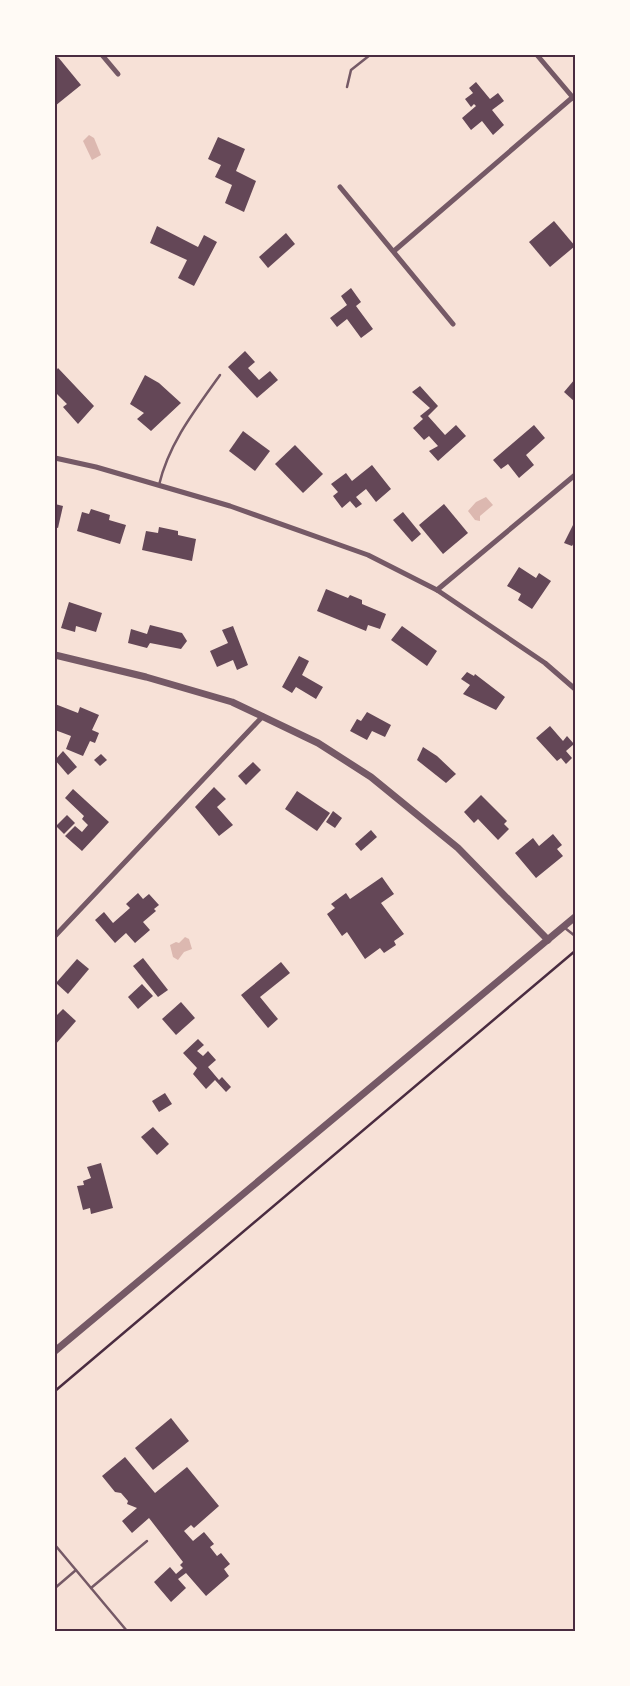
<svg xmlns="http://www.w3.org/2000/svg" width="630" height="1686" font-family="'Fira Sans Condensed',sans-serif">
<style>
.water{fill:#dcb8b0}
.building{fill:#644757}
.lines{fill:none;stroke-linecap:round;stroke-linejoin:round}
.path{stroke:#4a2c40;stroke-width:2.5}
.service{stroke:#755966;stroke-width:2.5}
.minor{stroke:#755966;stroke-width:5}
.tertiary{stroke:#755966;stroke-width:7}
.neatline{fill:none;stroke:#4a2c40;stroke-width:2}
</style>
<rect width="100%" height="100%" fill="#f7e1d7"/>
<g class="water">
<path d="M89,135L94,138L101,155L92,160L83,141Z"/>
<path d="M486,497L493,505L480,516V521L475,520L468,511L476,502Z"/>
<path d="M185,937L189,939L192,949L184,952L178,960L173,957L170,945L176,942L179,943Z"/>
</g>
<g class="building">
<path d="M58,57L81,85L55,106V59Z"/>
<path d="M476,82L490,99L498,93L504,101L492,110L504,125L493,135L482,121L471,130L462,118L476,106L474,104L471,107L465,99L473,93L469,88Z"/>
<path d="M218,137L245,149L236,171L256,181L244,212L225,203L232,185L215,177L221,165L208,159Z"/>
<path d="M554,221L575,246L550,267L529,242Z"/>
<path d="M157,226L198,247L204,235L217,242L194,286L178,278L187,260L150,243Z"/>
<path d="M286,233L295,244L268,268L259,257Z"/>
<path d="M351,288L361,302L356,306L373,329L361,338L347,319L337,327L330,318L347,305L341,296Z"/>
<path d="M245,351L255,362L248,368L259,380L270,371L278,380L257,398L228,367Z"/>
<path d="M58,368L94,406L78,424L63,407L67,404L57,394L55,396V372Z"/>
<path d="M145,375L159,383L181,403L151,431L137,419L144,413L130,404Z"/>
<path d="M575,379V402L564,392Z"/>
<path d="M420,386L438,406L428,416L445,435L456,425L466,436L438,461L429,451L438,446L429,436L424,440L413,428L423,419L420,416L430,408L412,392Z"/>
<path d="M534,425L545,438L526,455L534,465L519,478L508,464L501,469L493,460Z"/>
<path d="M243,431L270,451L255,471L229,451Z"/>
<path d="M295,445L323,474L303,493L275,464Z"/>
<path d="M372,465L391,489L376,502L366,489L356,497L362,504L356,508L350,501L342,508L333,496L338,492L331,484L346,473L352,481Z"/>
<path d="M55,504L63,506L58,528L55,527Z"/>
<path d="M444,504L468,533L443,554L419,525Z"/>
<path d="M91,509L110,515L109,520L126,525L120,544L77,531L82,512L89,514Z"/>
<path d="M403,512L421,534L412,542L393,520Z"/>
<path d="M575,521V541L572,546L564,543Z"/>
<path d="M159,527L178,531V535L196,539L192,561L142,550L146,531L158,533Z"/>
<path d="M519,567L536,578L539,573L551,581L532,609L518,600L521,594L507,586Z"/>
<path d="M326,589L348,598L350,595L362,600V604L386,614L380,629L368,625L366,631L317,611Z"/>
<path d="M69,602L102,613L96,632L76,626L75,632L61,628Z"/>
<path d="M150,625L182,633L187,641L181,649L150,643L147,648L128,643L131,629L147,634Z"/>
<path d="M233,626L248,665L237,670L233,660L217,667L210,651L228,643L222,630Z"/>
<path d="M402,626L437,651L427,666L391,640Z"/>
<path d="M299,656L309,661L302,675L323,687L316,699L296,687L292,693L282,687Z"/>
<path d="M467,672L474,676L475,674L505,697L496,710L463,694L470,685L461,679Z"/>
<path d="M55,704L78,713L80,707L99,715L92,730L99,733L95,743L90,741L83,756L66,749L71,736L55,730Z"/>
<path d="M367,712L391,725L385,737L372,731L367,740L350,731L357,719L361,721Z"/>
<path d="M550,726L563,741L567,736L574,744L566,751L572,758L566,764L561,758L557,761L536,738Z"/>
<path d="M423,747L437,756L456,774L446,783L417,760Z"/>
<path d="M63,751L77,767L68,775L55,760Z"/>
<path d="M101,754L107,760L100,766L94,760Z"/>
<path d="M253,762L261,770L246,785L238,776Z"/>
<path d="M214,787L226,799L217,807L233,825L219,836L195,807Z"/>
<path d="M73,789L109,822L82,851L65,836L75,826L82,832L88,825L82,819L84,816L65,798Z"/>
<path d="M297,791L330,813L317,831L285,809Z"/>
<path d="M481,795L507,821L504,824L509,829L498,840L478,819L474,823L464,812Z"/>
<path d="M333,811L342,818L335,828L326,822Z"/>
<path d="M67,815L75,823L64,834L56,826Z"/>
<path d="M371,830L377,837L361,851L355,844Z"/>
<path d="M553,834L562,845L557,849L563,856L536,878L515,853L533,838L539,846Z"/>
<path d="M382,877L394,894L381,903L404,934L394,941L396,945L384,953L380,948L365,959L347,932L342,936L327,914L335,908L331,904L346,893L350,899Z"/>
<path d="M138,893L143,899L149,894L159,905L154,909L156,911L143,922L150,930L135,943L126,933L115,943L95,920L104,912L113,923L130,908L126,904Z"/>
<path d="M143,958L168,990L158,997L133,966Z"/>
<path d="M77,959L89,969L68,994L56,983Z"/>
<path d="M281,962L290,973L260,997L278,1019L268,1028L241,995Z"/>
<path d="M142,984L153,996L138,1009L128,997Z"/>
<path d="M181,1002L195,1018L176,1035L162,1019Z"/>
<path d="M63,1009L76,1021L55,1045V1017Z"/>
<path d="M198,1039L204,1045L197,1051L203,1056L208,1051L216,1060L208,1067L219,1080L222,1077L231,1087L226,1092L215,1080L206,1089L193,1074L197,1068L183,1053Z"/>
<path d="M165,1093L172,1104L159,1112L152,1101Z"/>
<path d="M153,1127L169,1144L157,1155L141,1137Z"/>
<path d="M101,1163L113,1208L91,1214L90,1208L83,1210L77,1186L84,1185L83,1181L91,1178L87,1167Z"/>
<path d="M171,1418L189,1441L153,1470L135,1448Z"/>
<path d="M125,1457L155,1493L187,1467L219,1506L194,1528L191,1525L184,1531L193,1541L204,1532L214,1544L210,1547L217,1556L221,1553L230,1564L224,1569L229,1576L206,1596L186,1573L178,1579L186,1588L171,1602L154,1582L170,1567L176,1574L183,1568L180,1565L183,1562L149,1518L132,1533L122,1521L137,1508L127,1504L128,1501L121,1493L115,1492L102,1476Z"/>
</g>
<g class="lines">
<path class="path" d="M55,1391L575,951"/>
<g class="service">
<path d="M347,87L351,70L370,55"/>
<path d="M159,485C169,443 195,410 220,375"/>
<path d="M565,928L575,936"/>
<path d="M55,1545L127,1631"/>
<path d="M55,1588L76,1570"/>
<path d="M91,1588L147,1541"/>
</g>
<g class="minor">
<path d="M102,55L118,74"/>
<path d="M537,55L575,100"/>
<path d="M340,187L453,324"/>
<path d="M394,251L573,97"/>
<path d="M55,458L96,467L230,506L368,555L437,590L545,663L575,689"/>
<path d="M437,590L575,475"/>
<path d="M55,936L263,716"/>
</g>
<g class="tertiary">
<path d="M55,655L146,677L232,702L318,743L371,777L458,848L548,940"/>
<path d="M55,1351L575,917"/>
</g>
</g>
<rect width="630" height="1686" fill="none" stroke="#fffaf5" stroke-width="112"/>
<rect x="56" y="56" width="518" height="1574" class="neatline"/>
</svg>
